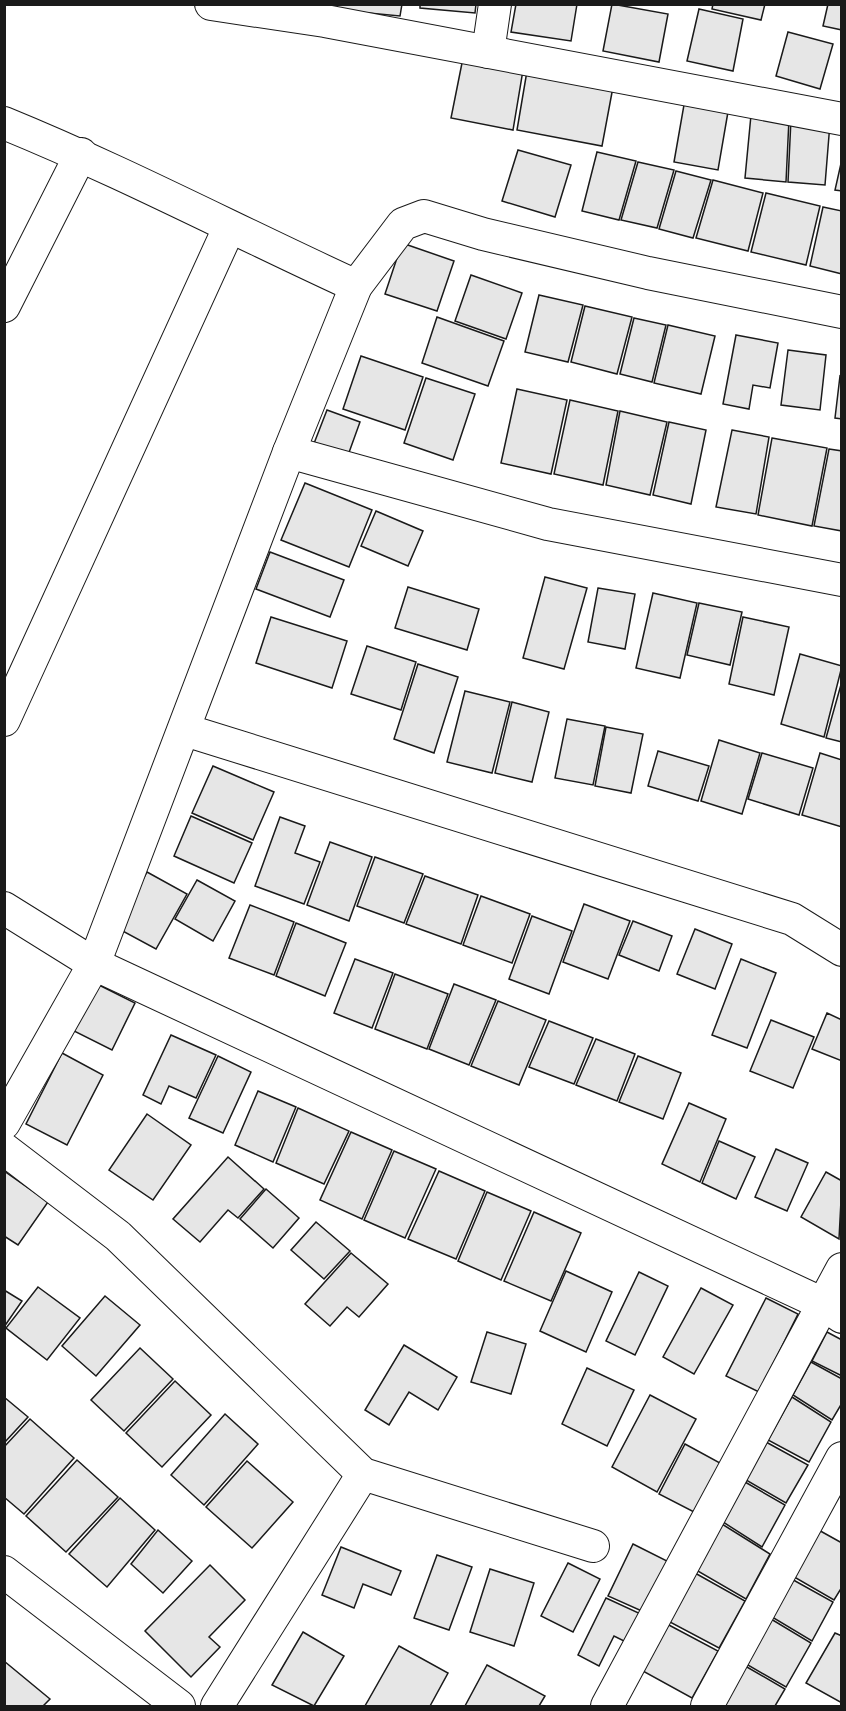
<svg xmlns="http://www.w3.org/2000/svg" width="846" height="1711" font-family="Merriweather,serif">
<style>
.building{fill:#e6e6e6;stroke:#1a1a1a;stroke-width:1.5}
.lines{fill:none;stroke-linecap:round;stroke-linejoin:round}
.street-casing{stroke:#1a1a1a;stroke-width:34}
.street{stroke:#fff;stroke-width:32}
</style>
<rect width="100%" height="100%" fill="#fff"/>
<g class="building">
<path d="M337,4H402L400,16L337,10Z"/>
<path d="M420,4H476L475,13L420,8Z"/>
<path d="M516,4H577L571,41L511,32Z"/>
<path d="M612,4L668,14L659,62L603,51Z"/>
<path d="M713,4H765L761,20L712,9Z"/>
<path d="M828,4H842V30L823,26Z"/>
<path d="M699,9L743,19L733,71L687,61Z"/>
<path d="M788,32L833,44L820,89L776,76Z"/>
<path d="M463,58L523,70L513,130L451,118Z"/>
<path d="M527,71L613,87L602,146L517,130Z"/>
<path d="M685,99L729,106L718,170L674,162Z"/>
<path d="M751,115L789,119L786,182L745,178Z"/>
<path d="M791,119L830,123L825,185L788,182Z"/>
<path d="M518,150L571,165L555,217L502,201Z"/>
<path d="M597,152L636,161L619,220L582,211Z"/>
<path d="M842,159V191L835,190Z"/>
<path d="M638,162L674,170L657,228L621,220Z"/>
<path d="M676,171L711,180L693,238L659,229Z"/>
<path d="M713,180L763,193L748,251L696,238Z"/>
<path d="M766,193L820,206L806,265L751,252Z"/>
<path d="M823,207L842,211V274L810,266Z"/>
<path d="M402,243L454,261L437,311L385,294Z"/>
<path d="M471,275L522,293L506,339L455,321Z"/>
<path d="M539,295L583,305L568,362L525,352Z"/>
<path d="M585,306L632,317L617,374L571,362Z"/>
<path d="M437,317L504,341L488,386L422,363Z"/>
<path d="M634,318L666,325L652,382L620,374Z"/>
<path d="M668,325L715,336L701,394L654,383Z"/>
<path d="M736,335L778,343L770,388L753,385L749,409L723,404Z"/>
<path d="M788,350L826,355L820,410L781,405Z"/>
<path d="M361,356L423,377L405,430L343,409Z"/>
<path d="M840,376L842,377V419L835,418Z"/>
<path d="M426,378L475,394L453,460L404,443Z"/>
<path d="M517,389L567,400L551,474L501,463Z"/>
<path d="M570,400L618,411L603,485L554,474Z"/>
<path d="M327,410L360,422L347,458L313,446Z"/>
<path d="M620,411L667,422L650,495L606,485Z"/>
<path d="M669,422L706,430L691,504L653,495Z"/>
<path d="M732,430L769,437L756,514L716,507Z"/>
<path d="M772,438L827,448L812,526L758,515Z"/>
<path d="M829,449L842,451V531L814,526Z"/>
<path d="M305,483L372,510L349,567L281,540Z"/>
<path d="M376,511L423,531L408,566L361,546Z"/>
<path d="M270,552L344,580L330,617L256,589Z"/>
<path d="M545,577L587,588L564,669L523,658Z"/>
<path d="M408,587L479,609L467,650L395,628Z"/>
<path d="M598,588L635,594L625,649L588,642Z"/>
<path d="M653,593L697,603L680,678L636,668Z"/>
<path d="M699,603L742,612L730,665L687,655Z"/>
<path d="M271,617L347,641L332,688L256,663Z"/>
<path d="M743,617L789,627L774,695L729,684Z"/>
<path d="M367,646L416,662L401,710L351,694Z"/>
<path d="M800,654L842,666L824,737L781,724Z"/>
<path d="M418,664L458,677L434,753L394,739Z"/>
<path d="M842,681V742L826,738Z"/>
<path d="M465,691L510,702L492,773L447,762Z"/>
<path d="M512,702L549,712L532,782L495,773Z"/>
<path d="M567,719L605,726L593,785L555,778Z"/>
<path d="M606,727L643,734L631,793L595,786Z"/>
<path d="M719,740L760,753L742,814L701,801Z"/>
<path d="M658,751L709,766L698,801L648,786Z"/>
<path d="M762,753L813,768L799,815L748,799Z"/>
<path d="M820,753L842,760V827L802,815Z"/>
<path d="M213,766L274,792L253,840L192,813Z"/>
<path d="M191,816L252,843L234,883L174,856Z"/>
<path d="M280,817L305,826L295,853L320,862L304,904L255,886Z"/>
<path d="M330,842L372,857L349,921L307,905Z"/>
<path d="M375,857L423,874L404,923L357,906Z"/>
<path d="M147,872L187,894L156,949L117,928Z"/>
<path d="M425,876L478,895L461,944L406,924Z"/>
<path d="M197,880L235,901L213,941L175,919Z"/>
<path d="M481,896L530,914L512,963L463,945Z"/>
<path d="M584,904L630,921L608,979L563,962Z"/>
<path d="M250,905L294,922L274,975L229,958Z"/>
<path d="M532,916L572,931L549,994L509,979Z"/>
<path d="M633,921L672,936L659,971L619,955Z"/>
<path d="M296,923L346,943L325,996L276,976Z"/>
<path d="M695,929L732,944L715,989L677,974Z"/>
<path d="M355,959L393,973L372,1028L334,1013Z"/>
<path d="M741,959L776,973L747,1048L712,1035Z"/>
<path d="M395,974L448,994L427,1049L375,1029Z"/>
<path d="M97,984L135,1003L112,1050L74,1031Z"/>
<path d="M454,984L496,1000L469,1065L429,1049Z"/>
<path d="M498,1001L546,1020L519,1085L471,1066Z"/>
<path d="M827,1013L842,1020V1061L812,1049Z"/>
<path d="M771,1020L814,1037L793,1088L750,1071Z"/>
<path d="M549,1021L593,1038L574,1084L529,1067Z"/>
<path d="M171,1035L216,1055L196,1098L169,1086L161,1104L143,1095Z"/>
<path d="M596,1039L635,1054L617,1101L576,1085Z"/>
<path d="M62,1053L103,1075L67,1145L26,1124Z"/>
<path d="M218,1056L251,1072L223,1133L189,1118Z"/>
<path d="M638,1056L681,1073L663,1119L619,1102Z"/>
<path d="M258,1091L296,1107L273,1162L235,1145Z"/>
<path d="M689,1103L726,1119L700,1182L662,1164Z"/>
<path d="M298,1108L349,1131L324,1184L276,1163Z"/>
<path d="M147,1114L191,1145L153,1200L109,1170Z"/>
<path d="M351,1132L392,1150L362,1219L320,1200Z"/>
<path d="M719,1141L755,1157L736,1199L702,1183Z"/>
<path d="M776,1149L808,1163L787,1211L755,1197Z"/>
<path d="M394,1151L436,1169L405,1238L364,1220Z"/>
<path d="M228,1157L264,1189L238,1218L228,1210L200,1242L173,1219Z"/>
<path d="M4,1171L48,1202L18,1245L4,1236Z"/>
<path d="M439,1171L485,1191L456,1259L408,1239Z"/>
<path d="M826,1172L842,1181L839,1239L801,1217Z"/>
<path d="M266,1189L299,1218L273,1248L240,1219Z"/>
<path d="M487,1192L531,1211L501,1280L458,1261Z"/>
<path d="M534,1212L581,1233L551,1301L504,1281Z"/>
<path d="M316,1222L350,1251L324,1279L291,1250Z"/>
<path d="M351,1253L388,1284L359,1317L347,1307L330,1326L305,1304Z"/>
<path d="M566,1271L612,1292L586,1352L540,1331Z"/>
<path d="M639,1272L668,1286L635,1355L606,1341Z"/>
<path d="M38,1287L80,1318L47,1360L6,1328Z"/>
<path d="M701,1288L733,1305L694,1374L663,1357Z"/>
<path d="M4,1290L22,1301L4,1327Z"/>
<path d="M105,1296L140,1325L96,1376L62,1346Z"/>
<path d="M766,1298L798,1314L759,1392L726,1376Z"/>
<path d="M487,1332L526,1344L511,1394L471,1382Z"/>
<path d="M827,1332L842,1340V1376L812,1361Z"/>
<path d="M404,1345L457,1377L438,1410L409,1392L389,1425L365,1410Z"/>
<path d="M140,1348L173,1379L124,1431L91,1400Z"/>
<path d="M811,1362L842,1379V1403L832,1420L793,1395Z"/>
<path d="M587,1368L634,1390L607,1446L562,1424Z"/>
<path d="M175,1381L211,1415L162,1467L126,1433Z"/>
<path d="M650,1395L696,1419L657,1492L612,1467Z"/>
<path d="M4,1397L28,1417L4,1443Z"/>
<path d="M792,1397L831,1422L809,1462L768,1440Z"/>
<path d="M225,1414L258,1444L204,1505L171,1475Z"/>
<path d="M30,1419L74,1458L24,1514L4,1497V1447Z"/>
<path d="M766,1442L808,1465L786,1503L746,1480Z"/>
<path d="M685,1444L720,1463L694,1512L659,1494Z"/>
<path d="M77,1460L118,1497L66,1552L26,1516Z"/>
<path d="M247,1461L293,1502L252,1548L206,1507Z"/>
<path d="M745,1482L785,1505L762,1547L723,1522Z"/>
<path d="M120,1498L155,1530L107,1587L69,1554Z"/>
<path d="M722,1524L770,1554L746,1599L696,1570Z"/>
<path d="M815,1528L842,1543V1587L834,1600L789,1574Z"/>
<path d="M158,1530L192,1561L163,1593L131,1564Z"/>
<path d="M633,1544L669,1562L644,1612L608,1596Z"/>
<path d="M341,1547L401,1571L391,1595L363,1584L354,1608L322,1595Z"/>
<path d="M437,1555L472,1567L449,1630L414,1618Z"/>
<path d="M568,1563L600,1579L573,1632L541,1616Z"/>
<path d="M210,1565L245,1600L209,1637L220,1647L191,1677L145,1631Z"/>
<path d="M490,1569L534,1583L514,1646L470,1632Z"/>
<path d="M695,1573L745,1601L719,1648L668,1621Z"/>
<path d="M788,1577L833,1602L812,1641L767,1614Z"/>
<path d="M606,1598L643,1615L628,1643L614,1636L599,1666L578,1655Z"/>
<path d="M766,1616L811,1643L786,1687L741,1661Z"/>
<path d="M667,1624L718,1651L692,1698L641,1670Z"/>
<path d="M303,1632L344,1656L314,1706L272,1685Z"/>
<path d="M835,1633L842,1636V1703L806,1683Z"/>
<path d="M399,1646L448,1673L430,1706H365Z"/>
<path d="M4,1661L50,1699L43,1706H4Z"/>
<path d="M740,1663L785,1689L775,1706H716Z"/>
<path d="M487,1665L545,1696L539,1706H465Z"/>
</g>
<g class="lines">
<g class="street-casing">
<g id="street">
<path d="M211,4L325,21L842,119"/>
<path d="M488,52L495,4"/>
<path d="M4,123C124,172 238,232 356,286"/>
<path d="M4,306L81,154"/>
<path d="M289,452L548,524L842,580"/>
<path d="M4,720L229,228"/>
<path d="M185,730L792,919L842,950"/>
<path d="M4,908L94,964L821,1303L842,1317"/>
<path d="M4,1123L94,964L289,452L356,286L403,224L424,216L483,234L648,273L842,312"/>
<path d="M4,1149L118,1236L363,1474L593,1546"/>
<path d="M4,1572L179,1706"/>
<path d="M217,1706L363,1474"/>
<path d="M607,1706L842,1269"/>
<path d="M707,1706L842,1458"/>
</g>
</g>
<use href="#street" class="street"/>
</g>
<rect width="846" height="1711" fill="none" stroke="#1a1a1a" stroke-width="12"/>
</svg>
